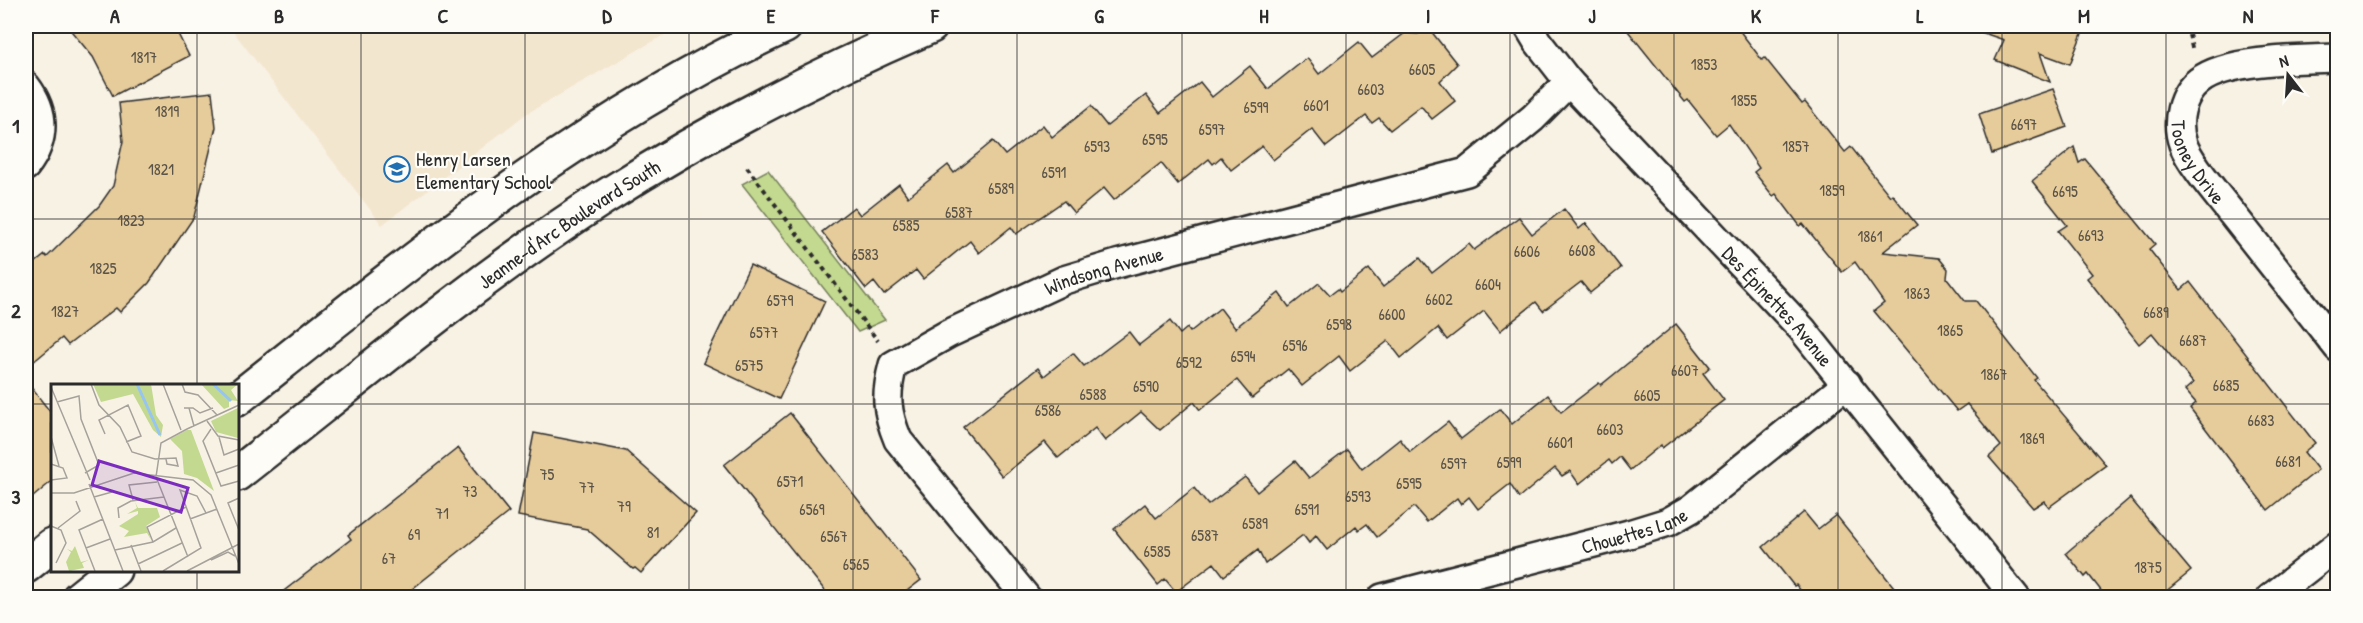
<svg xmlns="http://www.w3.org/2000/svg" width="2363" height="623" font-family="'Patrick Hand',sans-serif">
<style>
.built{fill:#f3e6cf}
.green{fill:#c3d98f;stroke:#77825d;stroke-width:1.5}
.building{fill:#e6cb9b;stroke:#2b2b2b;stroke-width:1.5}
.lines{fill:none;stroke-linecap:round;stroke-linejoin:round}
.street-casing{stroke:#2b2b2b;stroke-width:32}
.secondary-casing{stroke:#2b2b2b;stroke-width:38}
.path{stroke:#2b2b2b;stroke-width:4;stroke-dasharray:4.5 4.5;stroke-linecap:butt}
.street{stroke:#fdfcf7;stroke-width:27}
.secondary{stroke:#fdfcf7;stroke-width:33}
.grid{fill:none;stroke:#2b2b2b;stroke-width:1.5;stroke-opacity:0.55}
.labels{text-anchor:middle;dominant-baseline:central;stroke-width:4.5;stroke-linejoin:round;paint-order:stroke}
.number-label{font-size:16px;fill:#5a5347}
.poi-label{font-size:20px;fill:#2b2b2b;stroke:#fdfcf7;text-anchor:start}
.street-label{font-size:20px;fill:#2b2b2b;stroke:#fdfcf7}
.inset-river{fill:none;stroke:#96c5f1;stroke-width:3}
.inset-road{fill:none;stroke:#a6a29b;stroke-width:1.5}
.view{fill:#7b2cbf;fill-opacity:0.15;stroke:#7b2cbf;stroke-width:3}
.inset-edge{fill:none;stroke:#2b2b2b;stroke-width:3}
.neatline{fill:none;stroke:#2b2b2b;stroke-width:2}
.grid-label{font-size:20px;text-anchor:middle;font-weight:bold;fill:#2b2b2b}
</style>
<rect width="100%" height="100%" fill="#f8f2e5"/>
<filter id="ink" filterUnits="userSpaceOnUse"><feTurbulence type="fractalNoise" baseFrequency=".0167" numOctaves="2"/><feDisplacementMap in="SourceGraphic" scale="12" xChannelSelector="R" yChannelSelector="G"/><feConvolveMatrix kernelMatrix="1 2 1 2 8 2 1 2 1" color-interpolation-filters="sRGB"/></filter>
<g filter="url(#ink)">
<path class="built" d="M229,26H680L526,114L382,225Z"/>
<path class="green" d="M768,170L885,320L858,332L742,184Z"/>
<g class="building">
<path d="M67,26H174L189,56L113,96L93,57Z"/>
<path d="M1427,26L1457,64L1440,81L1455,101L1432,119L1421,106L1390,130L1379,118L1372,123L1366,116L1326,147L1312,129L1273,160L1262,146L1231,170L1221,157L1213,164L1209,159L1178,184L1161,163L1114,200L1104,188L1074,213L1064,201L1016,234L1011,227L979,253L970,241L923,279L916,270L884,295L874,282L866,289L822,232L854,207L860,215L899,184L908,197L948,165L954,173L993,141L1005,155L1043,125L1052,137L1091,106L1107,126L1146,95L1160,113L1200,82L1212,97L1250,66L1268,89L1307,58L1319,74L1359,42L1372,58L1405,33L1418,34Z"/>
<path d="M1624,26H1736L1762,60L1765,58L1802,104L1805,102L1845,152L1851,147L1890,196L1892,194L1917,225L1883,252L1939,258L1948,269L1947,278L1965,301H1976L2037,378L2034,380L2106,465L2049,507L2044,501L2033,508L1989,457L2001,446L1967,404L1957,411L1874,311L1884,303L1855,262L1842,272L1803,224L1800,226L1776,194L1773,196L1754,172L1759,168L1729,124L1716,135L1688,100L1685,102Z"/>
<path d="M1973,26H2085L2070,64L2040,53L2050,82L1995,60L2004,40L1972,29Z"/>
<path d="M2053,89L2067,127L1992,154L1979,114Z"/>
<path d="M212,92L216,127L194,217L149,283L120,312L116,308L68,345L62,338L26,368V270L45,255L47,257L99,206L113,186L123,141L119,103Z"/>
<path d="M2074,147L2079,163L2085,159L2155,244L2149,249L2181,290L2190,282L2315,443L2304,452L2318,470L2268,510L2190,408L2196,403L2185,390L2193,383L2152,333L2139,344L2087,278L2092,274L2058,231L2067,225L2032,181Z"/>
<path d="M1564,209L1579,229L1586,223L1621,268L1590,293L1581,282L1543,311L1536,302L1500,331L1484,311L1447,340L1438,328L1401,358L1388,341L1350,371L1339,356L1302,386L1288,369L1252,398L1237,380L1200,410L1194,402L1160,430L1141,412L1105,441L1095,428L1058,458L1045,442L1002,476L963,427L1038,368L1044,376L1073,353L1084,366L1129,332L1139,345L1170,321L1180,334L1187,328L1190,332L1220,308L1235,328L1279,293L1289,307L1319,283L1330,295L1338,289L1340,292L1369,269L1383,287L1420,258L1432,273L1469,244L1474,250L1519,217L1532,234Z"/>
<path d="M750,265L825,301L779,399L703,363Z"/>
<path d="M1676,324L1710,367L1703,373L1724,400L1662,448L1661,445L1630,470L1620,457L1612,464L1609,460L1579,484L1570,471L1562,476L1555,468L1519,498L1510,484L1478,509L1469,497L1461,504L1457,498L1427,522L1414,507L1377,537L1367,524L1359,530L1356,526L1327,550L1316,536L1309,543L1303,535L1265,564L1258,550L1224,576L1214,563L1176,592L1165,579L1158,585L1114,529L1145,504L1156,518L1194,488L1208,505L1245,477L1257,492L1295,461L1309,478L1347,449L1362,469L1400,439L1410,452L1448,422L1461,439L1500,409L1512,424L1548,395L1561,412L1599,383L1601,385Z"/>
<path d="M26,381L52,414V481L26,503Z"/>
<path d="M790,413L921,580L899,597H830L724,465Z"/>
<path d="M534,433L626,451L696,513L641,573L635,568L633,569L587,529L518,516Z"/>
<path d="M458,448L509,512L402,597H276L351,539L348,535Z"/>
<path d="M2130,498L2191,571L2159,597H2106L2088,574L2085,577L2066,553Z"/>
<path d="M1804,512L1818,529L1836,515L1902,597H1806L1796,585L1794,586L1763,547Z"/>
</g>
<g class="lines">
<g class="street-casing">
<g id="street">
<path id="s1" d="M1528,26L1537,41L1569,82L1802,329L2016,598"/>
<path id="s2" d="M2338,58C2302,59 2226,59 2199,81C2181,95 2175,122 2183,144C2190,164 2219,197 2233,215C2268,259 2303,304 2338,348"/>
<path d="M26,86C46,112 46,140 26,166"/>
<path id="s3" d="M1027,598L898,440C886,411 885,395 893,365L948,334L1064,280L1117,264L1467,172L1533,118L1569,82"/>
<path id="s4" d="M1382,598L1629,534L1668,522L1691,509L1847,384"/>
<path d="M2270,598L2338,545"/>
</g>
</g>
<g class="secondary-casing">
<g id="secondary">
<path d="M237,399C411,261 582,120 785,26"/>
<path id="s5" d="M237,474C357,380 474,281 603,198C708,131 817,75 931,26"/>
<path d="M26,566L52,545"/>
<path d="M79,598L114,570"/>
</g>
</g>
<g class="path">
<path d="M2187,26L2193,52"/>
<path d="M747,167L878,341"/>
</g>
<use href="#street" class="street"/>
<use href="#secondary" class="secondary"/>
</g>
</g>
<path class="grid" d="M197,26V386M361,26V598M525,26V598M689,26V598M853,26V598M1017,26V598M1182,26V598M1346,26V598M1510,26V598M1674,26V598M1838,26V598M2002,26V598M2166,26V598M26,219H2338M26,404H52M237,404H2338M197,570V598"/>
<defs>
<g id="school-ring" transform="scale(1.35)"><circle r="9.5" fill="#fdfcf7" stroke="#1f6fb2" stroke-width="1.5"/><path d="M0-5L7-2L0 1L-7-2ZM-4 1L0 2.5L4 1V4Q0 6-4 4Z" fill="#1f6fb2"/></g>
</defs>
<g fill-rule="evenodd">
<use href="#school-ring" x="397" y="169"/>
</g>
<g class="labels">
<g class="number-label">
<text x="144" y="57">1817</text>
<text x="1704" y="64">1853</text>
<text x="1422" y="69">6605</text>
<text x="1371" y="89">6603</text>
<text x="1744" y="100">1855</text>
<text x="1316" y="105">6601</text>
<text x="1256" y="107">6599</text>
<text x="167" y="111">1819</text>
<text x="2024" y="124">6697</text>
<text x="1212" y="129">6597</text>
<text x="1155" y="139">6595</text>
<text x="1097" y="146">6593</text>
<text x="1796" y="146">1857</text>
<text x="161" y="169">1821</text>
<text x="1054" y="172">6591</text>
<text x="1001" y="188">6589</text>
<text x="1832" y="190">1859</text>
<text x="2065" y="191">6695</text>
<text x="959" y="212">6587</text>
<text x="131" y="220">1823</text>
<text x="906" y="225">6585</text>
<text x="2091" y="235">6693</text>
<text x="1870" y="236">1861</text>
<text x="1582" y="250">6608</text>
<text x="1527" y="251">6606</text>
<text x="865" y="254">6583</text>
<text x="103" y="268">1825</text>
<text x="1488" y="284">6604</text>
<text x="1917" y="293">1863</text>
<text x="1439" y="299">6602</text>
<text x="780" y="300">6579</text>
<text x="65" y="311">1827</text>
<text x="2156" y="312">6689</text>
<text x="1392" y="314">6600</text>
<text x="1339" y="324">6598</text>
<text x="1950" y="330">1865</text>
<text x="764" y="332">6577</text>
<text x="2193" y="340">6687</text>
<text x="1295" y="345">6596</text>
<text x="1243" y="356">6594</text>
<text x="1189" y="362">6592</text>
<text x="749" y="365">6575</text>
<text x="1685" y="370">6607</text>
<text x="1994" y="374">1867</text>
<text x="2226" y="385">6685</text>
<text x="1146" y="386">6590</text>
<text x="1093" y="394">6588</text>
<text x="1647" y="395">6605</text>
<text x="1048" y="410">6586</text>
<text x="2261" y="420">6683</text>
<text x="1610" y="429">6603</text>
<text x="2032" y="438">1869</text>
<text x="1560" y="442">6601</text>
<text x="2288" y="461">6681</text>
<text x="1509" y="462">6599</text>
<text x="1454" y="463">6597</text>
<text x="547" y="474">75</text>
<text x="790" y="481">6571</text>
<text x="1409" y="483">6595</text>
<text x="587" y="487">77</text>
<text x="470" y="491">73</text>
<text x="1358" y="496">6593</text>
<text x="624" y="506">79</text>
<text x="812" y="509">6569</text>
<text x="1307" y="509">6591</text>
<text x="442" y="513">71</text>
<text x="1255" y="523">6589</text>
<text x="653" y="532">81</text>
<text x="414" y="534">69</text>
<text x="1205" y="535">6587</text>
<text x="834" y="536">6567</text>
<text x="1157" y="551">6585</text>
<text x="389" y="558">67</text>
<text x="856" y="564">6565</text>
<text x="2148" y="567">1875</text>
</g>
<g class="poi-label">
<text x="416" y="158">Henry Larsen<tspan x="416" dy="23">Elementary School</tspan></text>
</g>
<g class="street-label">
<text stroke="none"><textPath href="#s2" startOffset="234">Tooney Drive</textPath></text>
<text stroke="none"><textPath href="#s5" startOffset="416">Jeanne-d'Arc Boulevard South</textPath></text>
<text stroke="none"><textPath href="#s3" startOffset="513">Windsong Avenue</textPath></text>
<text stroke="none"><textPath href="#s1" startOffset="376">Des Épinettes Avenue</textPath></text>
<text stroke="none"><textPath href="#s4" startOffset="261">Chouettes Lane</textPath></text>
</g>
</g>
<g transform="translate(51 384)">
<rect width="188" height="188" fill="#f8f2e5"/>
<path d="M42,0H100L105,31L112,41L110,53L102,46L82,10L50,18ZM150,0H187L180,6L187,17L178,16V23L173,25ZM187,24V54L165,48L160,37ZM136,46H140L163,107L146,94L133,90L131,67L119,55ZM84,118L87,124H106L109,133L95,142L100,156L96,149L73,153L78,147L68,142L87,130V127L76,130L86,124ZM24,162L30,178L38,176L31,179L33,184L18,187L15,178L20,168L16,165L21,167Z" fill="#c3d98f"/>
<path class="inset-river" d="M86,0L109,51M162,0L180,17"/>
<path class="inset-road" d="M40,0L48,21L69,43L81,68L104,75L125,74L127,82L116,80L115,75M112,0L130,46M131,0L134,8L147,11L166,31M0,3L39,96M6,18L28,12L30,35L48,81L34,89M133,24H142L149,29L162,24M138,24L143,42M156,37L167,52L188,56M136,45L110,59L105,93L137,173M136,45L188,21M160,45L152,57L170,102L188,97M54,50L48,36L77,21L90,52L75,58M0,53L8,82M168,53L173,71L188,65M0,80L12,84L16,94L0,96M165,89L188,81M38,100L72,187M0,109H23L83,89L142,96L160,111L188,180M43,113L61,108M188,114L177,119L188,146M82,116L78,101L106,98M68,134L67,124L80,117L113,113M139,135L166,125M0,142L10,146L15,159L5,179M7,144L29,127L25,117M102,158L96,143L135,123M80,161L90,187M35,164L59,155M64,166L102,158L125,144M160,176L177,168L184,172M87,180L131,159M44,187L28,146L52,135M112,187L150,164L129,106L146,112L155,129M136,187L188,160"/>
<path class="view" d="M48,77L137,104L130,128L41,101Z"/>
<rect width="188" height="188" class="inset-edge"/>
</g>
<rect width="2363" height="623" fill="none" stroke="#fdfcf7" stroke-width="66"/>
<g transform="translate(2288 75) rotate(343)" stroke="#fdfcf7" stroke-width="4.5" paint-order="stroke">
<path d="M0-4.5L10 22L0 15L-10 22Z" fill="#2b2b2b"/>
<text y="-9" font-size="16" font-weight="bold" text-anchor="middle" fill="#2b2b2b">N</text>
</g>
<rect x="33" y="33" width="2297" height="557" class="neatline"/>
<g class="grid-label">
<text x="115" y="23">A</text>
<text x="279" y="23">B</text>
<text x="443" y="23">C</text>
<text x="607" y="23">D</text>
<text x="771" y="23">E</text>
<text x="935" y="23">F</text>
<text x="1099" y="23">G</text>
<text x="1264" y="23">H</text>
<text x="1428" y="23">I</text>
<text x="1592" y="23">J</text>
<text x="1756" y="23">K</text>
<text x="1920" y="23">L</text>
<text x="2084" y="23">M</text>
<text x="2248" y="23">N</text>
<text x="16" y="133">1</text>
<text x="16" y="318">2</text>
<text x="16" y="504">3</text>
</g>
</svg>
